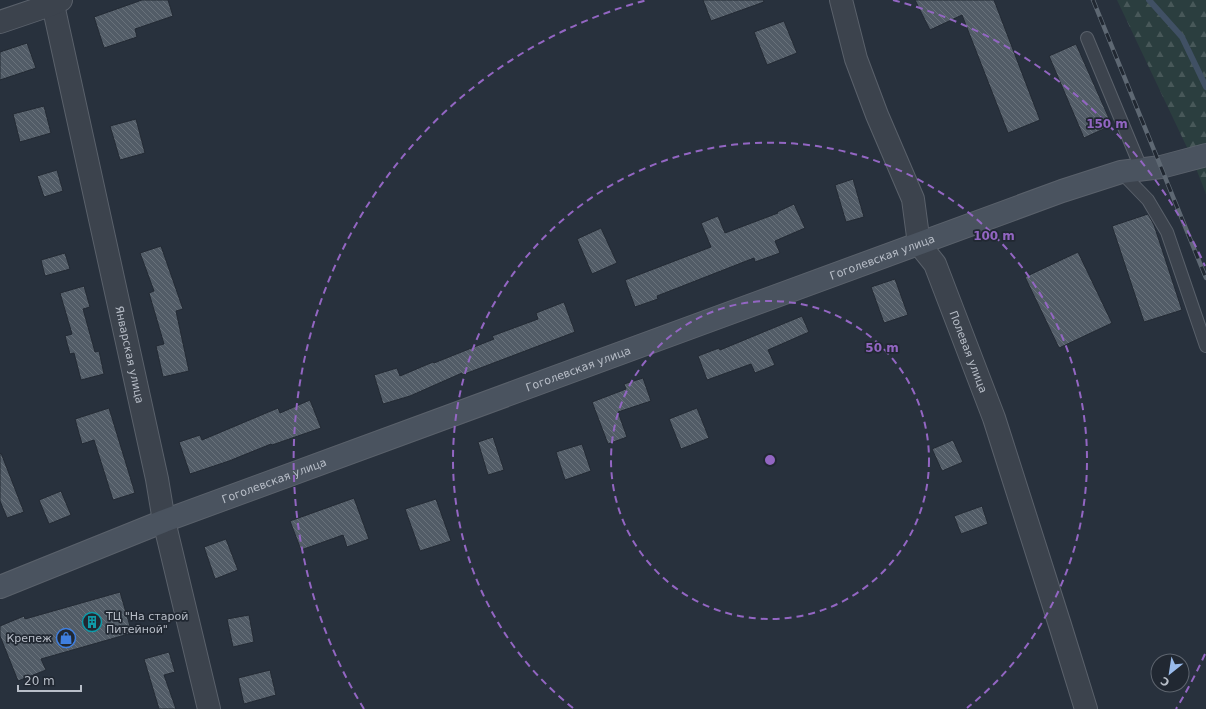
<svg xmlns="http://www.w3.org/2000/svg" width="1206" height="709" font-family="'DejaVu Sans',sans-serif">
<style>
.forest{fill:url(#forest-firs)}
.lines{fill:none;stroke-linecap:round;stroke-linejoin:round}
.stream{stroke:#405064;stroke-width:6}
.building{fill:url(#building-back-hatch);stroke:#232a34}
.lane-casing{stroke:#5a616b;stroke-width:14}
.street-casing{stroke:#5a616b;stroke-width:24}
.secondary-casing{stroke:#5a616b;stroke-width:24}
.lane{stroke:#3c434d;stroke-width:12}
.street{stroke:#3c434d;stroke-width:22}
.secondary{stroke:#4a535f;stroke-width:22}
.rail-casing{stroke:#5e6873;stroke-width:4.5}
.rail{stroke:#212832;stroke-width:3;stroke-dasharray:9;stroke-linecap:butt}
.ring{fill:none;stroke:#9366c3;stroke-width:2;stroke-dasharray:7 5}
.labels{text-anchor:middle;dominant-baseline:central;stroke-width:3.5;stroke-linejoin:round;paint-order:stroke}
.street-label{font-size:11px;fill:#b8bec8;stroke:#212832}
.poi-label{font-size:11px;fill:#b8bec8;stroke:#212832;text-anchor:start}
.centre{fill:#9366c3;stroke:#212832;stroke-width:2}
.ring-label{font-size:12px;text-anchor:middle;font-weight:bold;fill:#9366c3;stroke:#212832;stroke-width:3.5;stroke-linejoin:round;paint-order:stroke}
</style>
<defs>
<pattern id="forest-firs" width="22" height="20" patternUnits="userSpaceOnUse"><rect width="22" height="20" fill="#2b3e3f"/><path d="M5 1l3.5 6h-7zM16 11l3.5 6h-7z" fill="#485859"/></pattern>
<pattern id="building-back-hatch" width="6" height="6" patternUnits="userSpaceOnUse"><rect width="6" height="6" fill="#525c67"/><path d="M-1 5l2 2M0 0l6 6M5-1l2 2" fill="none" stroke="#69727b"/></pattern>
</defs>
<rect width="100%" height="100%" fill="#28313d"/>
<path class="forest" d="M1117,0H1206V194L1192,158Z"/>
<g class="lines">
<path class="stream" d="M1149,0L1182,37L1206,87"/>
</g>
<g class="building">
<path d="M142,0H168L173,16L135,29L137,37L104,48L94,17Z"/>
<path d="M703,0H763L764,2L711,21Z"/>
<path d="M915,0H994L1040,120L1008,133L962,15L930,30Z"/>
<path d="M784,21L797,53L767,65L754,32Z"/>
<path d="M27,43L36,68L0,80V52Z"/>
<path d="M1076,44L1112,125L1084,138L1049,56Z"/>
<path d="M44,106L51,133L20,142L13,114Z"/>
<path d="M136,119L145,153L120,160L110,126Z"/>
<path d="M57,170L63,191L44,197L37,176Z"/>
<path d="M853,179L864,217L846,222L835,185Z"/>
<path d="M794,204L805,228L775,241L780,253L755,262L754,258L657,296L658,299L635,307L625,280L711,247L701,223L718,216L725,233L778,213L777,212Z"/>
<path d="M1148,214L1154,225L1182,310L1144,322L1112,226Z"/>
<path d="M601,228L617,263L592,274L577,239Z"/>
<path d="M161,246L183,309L176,311L189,371L163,377L156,346L164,344L149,293L154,291L140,253Z"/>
<path d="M1078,252L1112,323L1059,348L1025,277Z"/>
<path d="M65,253L70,269L45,276L41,260Z"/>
<path d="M895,279L908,315L884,323L871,287Z"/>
<path d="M84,286L90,307L83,309L95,352L99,351L104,374L81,380L74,353L70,354L65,336L72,334L60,293Z"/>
<path d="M564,302L575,332L462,375V373L410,396L383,404L374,375L397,368L400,376L433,362L434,363L494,339L492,336L538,319L536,313Z"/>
<path d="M802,316L809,332L768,350L775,365L755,373L751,364L707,380L698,356L719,348L720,350Z"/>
<path d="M643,378L651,401L618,412L627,437L608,444L592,402L626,389L624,384Z"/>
<path d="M310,400L321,428L272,445L271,444L229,461L190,474L179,442L200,435L202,440L278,408L280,413Z"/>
<path d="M109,408L135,493L113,500L94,440L82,444L75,419Z"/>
<path d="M697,408L709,438L681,449L669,419Z"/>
<path d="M493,437L504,470L488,475L478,442Z"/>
<path d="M953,440L963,462L942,471L932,449Z"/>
<path d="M582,444L591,471L565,480L556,452Z"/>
<path d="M1,453L24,512L7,518L0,501V454Z"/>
<path d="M61,491L71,515L49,524L39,500Z"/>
<path d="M354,498L369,539L347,547L343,535L301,550L290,521Z"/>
<path d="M436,499L451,541L420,551L405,509Z"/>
<path d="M982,506L988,524L961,534L954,516Z"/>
<path d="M226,539L238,570L215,579L204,547Z"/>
<path d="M120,592L132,633L41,659L46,670L18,681L0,636V626L24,616L25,619Z"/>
<path d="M249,615L254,642L233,647L227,619Z"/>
<path d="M169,652L175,672L164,675L176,709H159L144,659Z"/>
<path d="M270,670L276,695L244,704L238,678Z"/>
</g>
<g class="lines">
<g class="lane-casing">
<g id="lane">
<path d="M1087,38L1141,168"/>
<path d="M1121,172L1148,200L1167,232L1206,346"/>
</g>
</g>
<g class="street-casing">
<g id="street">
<path id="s1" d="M52,0L157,479L164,521L209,709"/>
<path id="s2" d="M841,0L856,59L877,115L913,199L919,244L935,264L994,418L1060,625L1086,709"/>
<path d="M0,22L53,4L61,0"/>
</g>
</g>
<g class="secondary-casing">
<g id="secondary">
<path id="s3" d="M0,587L164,521L1062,191L1121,172L1161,167L1206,155"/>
</g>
</g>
<use href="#lane" class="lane"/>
<use href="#street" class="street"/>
<use href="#secondary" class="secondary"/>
<g class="rail-casing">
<path id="rail" d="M1093,0L1206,278"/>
</g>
<use href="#rail" class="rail"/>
</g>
<g class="ring">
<circle cx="770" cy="460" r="159"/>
<path d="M573 708A317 317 0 1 1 967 708"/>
<path d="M1205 654A476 476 0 0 1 1176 709M364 709A476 476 0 0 1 647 0M893 0A476 476 0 0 1 1205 266"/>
</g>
<defs>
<g id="building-ring" transform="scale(1)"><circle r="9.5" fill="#212832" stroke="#0f9aa8" stroke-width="1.5"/><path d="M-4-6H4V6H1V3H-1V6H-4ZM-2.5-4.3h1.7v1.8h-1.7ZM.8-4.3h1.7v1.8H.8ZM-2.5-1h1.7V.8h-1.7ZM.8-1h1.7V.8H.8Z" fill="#0f9aa8"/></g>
<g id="shop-ring" transform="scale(1)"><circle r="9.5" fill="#212832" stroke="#3f7fe0" stroke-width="1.5"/><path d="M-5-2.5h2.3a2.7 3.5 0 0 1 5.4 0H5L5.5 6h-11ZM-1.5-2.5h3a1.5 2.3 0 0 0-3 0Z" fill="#3f7fe0"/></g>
</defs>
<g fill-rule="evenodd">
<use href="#building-ring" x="92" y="622"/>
<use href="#shop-ring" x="66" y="638"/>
</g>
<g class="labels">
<g class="street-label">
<text stroke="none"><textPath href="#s3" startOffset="942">Гоголевская улица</textPath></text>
<text stroke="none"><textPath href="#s2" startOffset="377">Полевая улица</textPath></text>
<text stroke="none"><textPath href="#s1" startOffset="363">Январская улица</textPath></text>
<text stroke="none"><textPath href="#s3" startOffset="618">Гоголевская улица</textPath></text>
<text stroke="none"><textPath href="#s3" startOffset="294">Гоголевская улица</textPath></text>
</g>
<g class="poi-label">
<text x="106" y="616">ТЦ "На старой<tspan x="106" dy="13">Питейной"</tspan></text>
<text x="52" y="638" text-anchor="end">Крепеж</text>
</g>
</g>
<circle cx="770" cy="460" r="6" class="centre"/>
<g class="ring-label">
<text x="1107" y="128">150 m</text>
<text x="994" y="240">100 m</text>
<text x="882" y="352">50 m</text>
</g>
<g transform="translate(1170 673) rotate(210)"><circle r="19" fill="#212832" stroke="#5d646e"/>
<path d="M0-3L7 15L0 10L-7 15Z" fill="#99bbec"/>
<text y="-6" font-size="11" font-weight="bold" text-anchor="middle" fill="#b8bec8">С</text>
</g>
<path d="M18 685v6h63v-6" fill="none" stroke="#b8bec8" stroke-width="2"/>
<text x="24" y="685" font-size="12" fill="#b8bec8" stroke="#212832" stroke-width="3" paint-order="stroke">20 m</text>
</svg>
